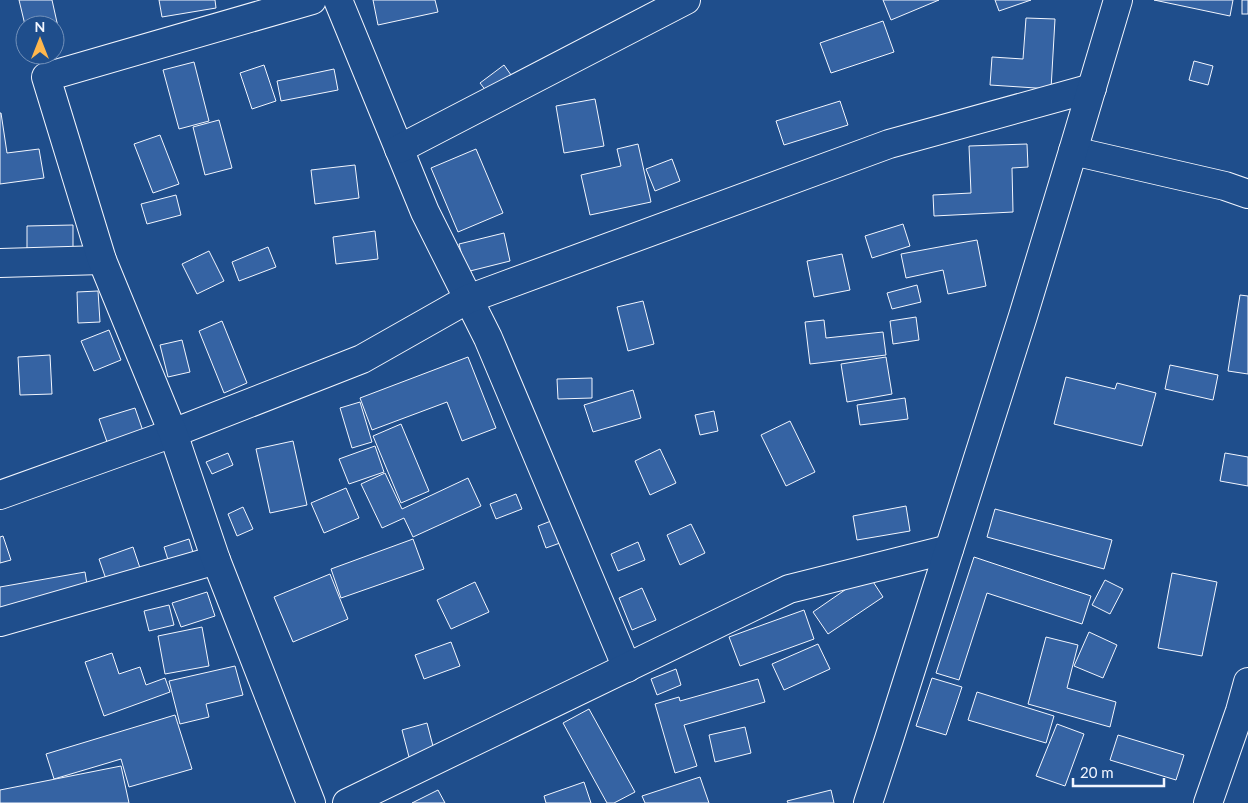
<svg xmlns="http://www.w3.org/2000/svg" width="1248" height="803" font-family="Lato,sans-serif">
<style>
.building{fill:#3563a3;stroke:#f2f6ff}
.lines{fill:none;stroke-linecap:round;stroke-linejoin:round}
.street-casing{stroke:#f2f6ff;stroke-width:30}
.street{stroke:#1f4e8c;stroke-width:28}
</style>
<rect width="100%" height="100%" fill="#1f4e8c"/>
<g class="building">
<path d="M19,0H52L62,45L55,46V25H25Z"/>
<path d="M159,0H215L216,8L162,17Z"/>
<path d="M373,0H435L438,12L378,25Z"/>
<path d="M883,0H939L891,20Z"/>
<path d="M995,0H1031L999,11Z"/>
<path d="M1154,0H1233L1230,16Z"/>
<rect x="1242" y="0" width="6" height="14"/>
<path d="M1026,18L1055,19L1051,89L990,85L992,57L1023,59Z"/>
<path d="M883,21L894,52L831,73L820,43Z"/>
<path d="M1194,61L1213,66L1208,85L1189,80Z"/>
<path d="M194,62L209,121L179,129L163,70Z"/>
<path d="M264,65L276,101L252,109L240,73Z"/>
<path d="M504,65L516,82L493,100L480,83Z"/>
<path d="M334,69L338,90L281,101L277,81Z"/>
<path d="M595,99L604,146L564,153L556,106Z"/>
<path d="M840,101L848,125L784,145L776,121Z"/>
<path d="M0,113H1L7,153L39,149L44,178L0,184Z"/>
<path d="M219,120L232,168L205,175L193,127Z"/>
<path d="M160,135L179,184L153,193L134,144Z"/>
<path d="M638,144L651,202L590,215L581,175L621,166L617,149Z"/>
<path d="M1027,144L1028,167L1012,168L1013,212L934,216L933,195L971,193L969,146Z"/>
<path d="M476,149L503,213L458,232L431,168Z"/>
<path d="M672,159L680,181L655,191L646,169Z"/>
<path d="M355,165L359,198L315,204L311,170Z"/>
<path d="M176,195L181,215L147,224L141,204Z"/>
<path d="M903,224L910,246L872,258L865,236Z"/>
<path d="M73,225V254L27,255V226Z"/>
<path d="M375,231L378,259L336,264L333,237Z"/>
<path d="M504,233L510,261L466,272L459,244Z"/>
<path d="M977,240L986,286L948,294L943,270L906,278L901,254Z"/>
<path d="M268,247L276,267L239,281L232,262Z"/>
<path d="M209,251L224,281L197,294L182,264Z"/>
<path d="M842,254L850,290L814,297L807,261Z"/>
<path d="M917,285L921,302L892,309L887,293Z"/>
<path d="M98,291L100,322L78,323L77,292Z"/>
<path d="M1240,295L1248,296V374L1228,371Z"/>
<path d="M643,301L654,344L628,351L617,307Z"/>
<path d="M916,317L919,340L893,344L890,321Z"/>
<path d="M824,320L826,338L883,332L886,355L810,364L805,322Z"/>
<path d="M222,321L247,383L224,393L199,331Z"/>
<path d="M109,330L121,360L94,371L81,341Z"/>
<path d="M182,340L190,372L168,377L160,345Z"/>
<path d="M50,355L52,394L20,395L18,357Z"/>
<path d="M468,357L496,428L462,441L447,402L372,430L360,398Z"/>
<path d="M886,357L892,394L847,402L841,364Z"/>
<path d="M1170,365L1218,375L1213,400L1165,389Z"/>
<path d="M1066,377L1115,389L1117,383L1156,393L1142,446L1054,424Z"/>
<path d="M592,378V398L558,399L557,379Z"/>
<path d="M633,390L641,418L593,432L584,405Z"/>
<path d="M905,398L908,419L860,425L857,405Z"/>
<path d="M360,402L372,442L352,448L340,408Z"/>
<path d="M135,408L143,431L107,442L99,419Z"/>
<path d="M714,411L718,431L700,435L695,415Z"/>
<path d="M790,421L815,472L786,486L761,435Z"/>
<path d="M401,424L429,491L401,503L373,436Z"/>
<path d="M293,441L307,505L270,513L256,449Z"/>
<path d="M375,446L384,472L349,484L339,459Z"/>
<path d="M660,449L676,483L650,495L635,461Z"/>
<path d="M228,453L233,465L212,474L206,462Z"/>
<path d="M1225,453L1248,457V486L1220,481Z"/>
<path d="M385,473L402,509L468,478L481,506L413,537L404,518L382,528L361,484Z"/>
<path d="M346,488L359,518L324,533L311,503Z"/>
<path d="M516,494L522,509L496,519L490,504Z"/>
<path d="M906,506L910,531L857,540L853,516Z"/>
<path d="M243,507L253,529L237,536L228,514Z"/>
<path d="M995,509L1112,540L1104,569L987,537Z"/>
<path d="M551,521L560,543L546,548L538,526Z"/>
<path d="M691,524L705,553L680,565L667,535Z"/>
<path d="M3,536L11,560L0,563V537Z"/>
<path d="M189,539L195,559L170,566L164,547Z"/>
<path d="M413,539L424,569L341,598L331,569Z"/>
<path d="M638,542L645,560L618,571L611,554Z"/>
<path d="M133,547L142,574L108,585L99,559Z"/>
<path d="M974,557L1091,596L1082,624L987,593L959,680L936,673Z"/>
<path d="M85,572L89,597L0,614V587Z"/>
<path d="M1172,573L1217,582L1202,656L1158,648Z"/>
<path d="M330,574L348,619L293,642L274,597Z"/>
<path d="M868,574L883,597L828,634L813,612Z"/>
<path d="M1105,580L1123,589L1110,614L1092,605Z"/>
<path d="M475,582L489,612L451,629L437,600Z"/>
<path d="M642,588L656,620L632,630L619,598Z"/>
<path d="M207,592L215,616L181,627L172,603Z"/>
<path d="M169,605L174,625L149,631L144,611Z"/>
<path d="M804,610L814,639L740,666L729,637Z"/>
<path d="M202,627L209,666L165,674L158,636Z"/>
<path d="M1089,632L1117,645L1103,678L1074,666Z"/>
<path d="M1046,637L1078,645L1067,688L1116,702L1110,727L1028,704Z"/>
<path d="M451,642L460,666L424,679L415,655Z"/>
<path d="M818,644L830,669L784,690L772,664Z"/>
<path d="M112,653L119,674L140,667L146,685L165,678L170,692L104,716L85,662Z"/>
<path d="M235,666L243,695L206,704L209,717L180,724L169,681Z"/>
<path d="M676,669L681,685L657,695L651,679Z"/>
<path d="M932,678L962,687L946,735L916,726Z"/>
<path d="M758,679L765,702L684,725L697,766L675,773L655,704L679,697L680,701Z"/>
<path d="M977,692L1054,716L1046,743L968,720Z"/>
<path d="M589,709L635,792L614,803H607L563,723Z"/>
<path d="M175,715L192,769L129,787L121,759L54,779L46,754Z"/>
<path d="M427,723L434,750L409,757L402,730Z"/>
<path d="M1057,724L1084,734L1065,786L1036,776Z"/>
<path d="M745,727L751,753L715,762L709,735Z"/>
<path d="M1118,735L1184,755L1176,780L1110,760Z"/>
<path d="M121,766L129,803H0V790Z"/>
<path d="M700,777L709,803H645L642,796Z"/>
<path d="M584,782L591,803H546L544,796Z"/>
<path d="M438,790L445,803H412Z"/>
<path d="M831,790L834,803H788L787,801Z"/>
</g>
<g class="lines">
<g class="street-casing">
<g id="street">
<path d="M338,0L425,212L488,338L627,668"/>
<path d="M399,149L686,0"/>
<path d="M1073,151L1225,186L1248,194"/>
<path d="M0,263L102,260"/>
<path d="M0,495L173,433L362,359L468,299L889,144L1092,88"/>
<path d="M0,622L216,560"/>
<path d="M311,803L216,560L173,433L102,260L46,77L312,0"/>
<path d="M347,803L789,589L949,549"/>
<path d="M868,803L889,739L1023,316L1073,151L1118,0"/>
<path d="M1208,803L1240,711L1248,682"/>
</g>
</g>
<use href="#street" class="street"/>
</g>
<g transform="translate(40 40)"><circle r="24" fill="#1f4e8c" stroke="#7391ba"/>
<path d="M0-4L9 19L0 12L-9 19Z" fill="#ffb74d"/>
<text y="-8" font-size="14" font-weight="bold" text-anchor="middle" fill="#f2f6ff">N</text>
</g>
<path d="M1073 778v8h91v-8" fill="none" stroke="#f2f6ff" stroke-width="2.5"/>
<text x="1080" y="778" font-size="15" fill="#f2f6ff" stroke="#1f4e8c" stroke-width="4" paint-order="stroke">20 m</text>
</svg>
